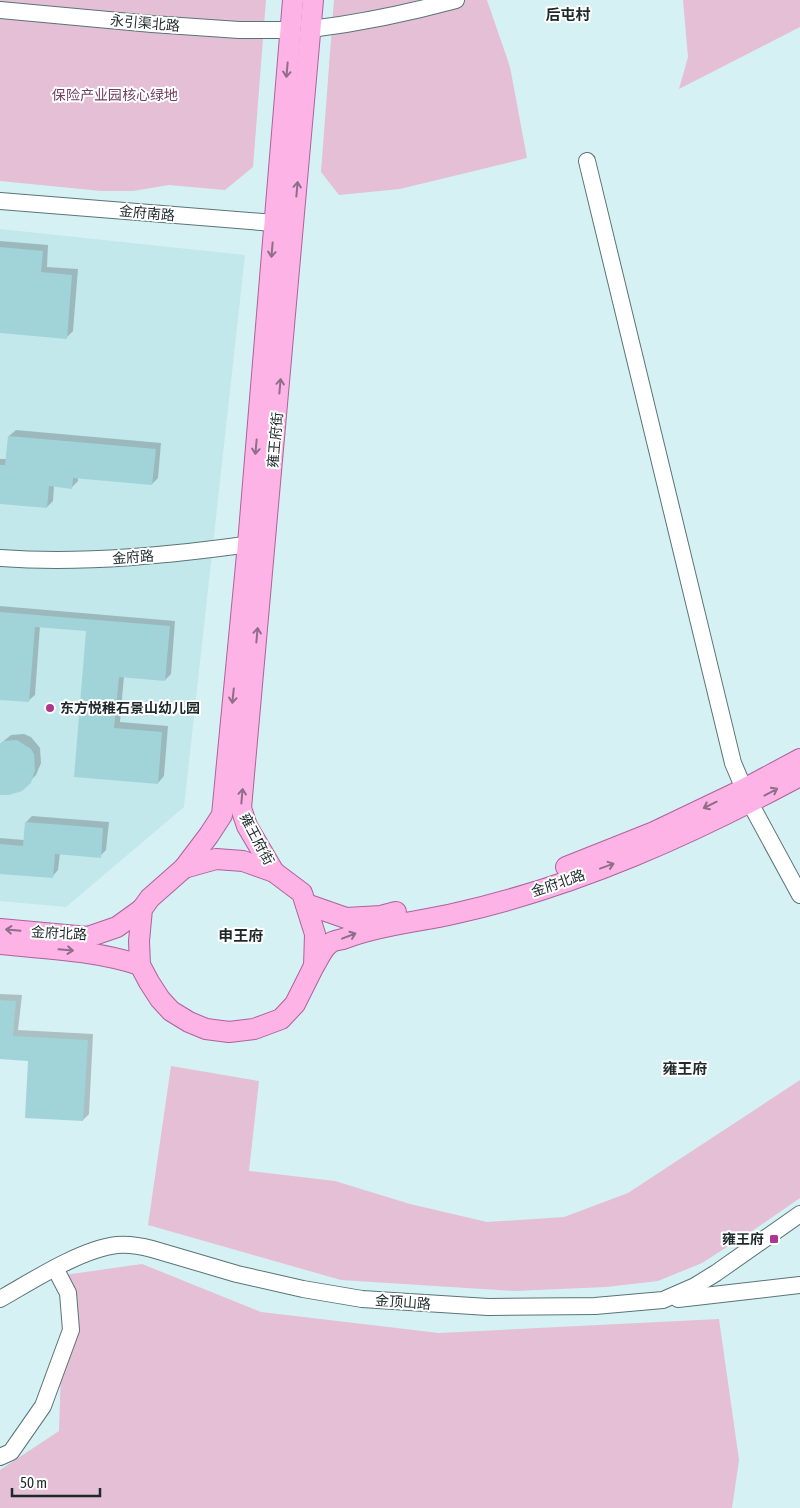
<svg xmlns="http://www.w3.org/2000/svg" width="800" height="1508" font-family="'Asap Condensed','Noto Sans SC',sans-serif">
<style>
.built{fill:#c2e8ec}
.green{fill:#e4bfd6}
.shadow{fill:#0003}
.building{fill:#a0d4d9}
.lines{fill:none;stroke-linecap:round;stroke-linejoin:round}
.minor-casing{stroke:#5a7476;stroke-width:18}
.major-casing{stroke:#ae6299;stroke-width:22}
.minor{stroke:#fff;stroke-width:16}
.major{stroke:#fdb3e6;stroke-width:20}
.oneway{stroke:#8e6e88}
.poi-dot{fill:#ad378e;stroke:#fff;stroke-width:2}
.labels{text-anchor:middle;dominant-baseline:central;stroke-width:4;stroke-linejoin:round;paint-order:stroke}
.street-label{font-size:14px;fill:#1e292a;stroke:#fff}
.park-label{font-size:14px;fill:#734063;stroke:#fff}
.poi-label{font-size:14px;font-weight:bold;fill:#1e292a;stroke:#fff;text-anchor:start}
.neighbourhood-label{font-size:15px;font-weight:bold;fill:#1e292a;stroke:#fff}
</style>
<rect width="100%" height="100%" fill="#d5f1f4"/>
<path class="built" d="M0,229L245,255L184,807L66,907L0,901Z"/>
<g class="green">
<path d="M0,0H266L253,167L225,190L169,185L133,191H101L0,181Z"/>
<path d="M334,0H487L510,67L527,158L400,189L339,195L321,172Z"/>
<path d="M683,0H800V27L679,89L688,57Z"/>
<path d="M171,1066L259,1081L249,1171L335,1181L410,1204L487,1222L564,1217L628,1193L800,1080V1198L758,1227L702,1263L658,1281L606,1287L515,1291L341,1280L148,1225Z"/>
<path d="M142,1264L261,1312L439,1333L719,1319L739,1460L732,1508H0V1470L59,1431L64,1275Z"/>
</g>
<g class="shadow">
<path d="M0,241L48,245L47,267L78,269L73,331L67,337L0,332Z"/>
<path d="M16,430L161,443L158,478L152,484L78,477V481L72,487L54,486L53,501L47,507L0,503V459H7L9,436Z"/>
<path d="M0,606L175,621L171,674L165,680L124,676L120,722L168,726L164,776L158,783L75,776L87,630L40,626L35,695L28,701L0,698Z"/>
<path d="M24,734L31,737L40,748L41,763L36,775L21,790L0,794V744L11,735Z"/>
<path d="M32,816L109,822L106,850L100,856L60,853L58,870L52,877L0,872V838L24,840L26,822Z"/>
<path d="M0,994L22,995L18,1030L93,1034L89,1114L83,1120L29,1060L0,1057Z"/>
</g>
<g class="building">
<path d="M0,247L43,251L41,272L72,275L67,339L0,333Z"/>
<path d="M8,436L156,449L152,485L73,478L72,489L49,486L47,508L0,504V465H5Z"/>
<path d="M0,612L170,626L165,681L119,677L114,728L162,732L158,784L74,777L86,631L35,627L29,702L0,700Z"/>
<path d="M17,740L31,749L34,754L35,770L31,783L22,791L9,795H0V744L4,741Z"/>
<path d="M25,822L103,828L101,858L55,854L53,878L0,874V844L23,846Z"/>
<path d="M0,1000L16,1001L13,1036L88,1040L83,1121L25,1118L28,1061L0,1059Z"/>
</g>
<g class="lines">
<g class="minor-casing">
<g id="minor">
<path d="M0,10L152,24L239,30H290"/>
<path d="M311,29C360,23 408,13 456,0"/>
<path d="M587,161L733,763L750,803L800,895"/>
<path d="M0,201L287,224"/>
<path d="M0,558C86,564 173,555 258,543"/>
<path d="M0,1299C32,1281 81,1249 117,1245C129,1244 141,1246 152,1249L237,1274L303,1289L362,1299L488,1307L595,1306L663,1300L695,1286L716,1273L800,1214"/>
<path d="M678,1299L800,1285"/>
<path d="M0,1457L11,1452L43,1406L71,1330L68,1293L55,1268"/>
</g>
</g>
<g class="major-casing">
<g id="major">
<path d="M216,859L243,861L274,872L302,893L315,934L314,966L295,1004L281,1019L254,1029L229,1032L206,1029L189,1022L171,1011L160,999L149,982L140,965L139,941L142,909L150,898L184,868Z"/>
<path d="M566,867L654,832L744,789L800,759"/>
<path d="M184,868L209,835L222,815L248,544L293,0"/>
<path d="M274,872L247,826L241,808L313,0"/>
<path d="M306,904L346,918L381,916L396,912"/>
<path d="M0,929L88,937L117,927L142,909"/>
<path d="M0,944C47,949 95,950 140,965"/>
<path d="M314,966C318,960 323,948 329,944C332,941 339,940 343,939C379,925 419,922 457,913C578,886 692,834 800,776"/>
</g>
</g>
<use href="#minor" class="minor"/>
<use href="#major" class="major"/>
</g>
<defs><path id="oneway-shaft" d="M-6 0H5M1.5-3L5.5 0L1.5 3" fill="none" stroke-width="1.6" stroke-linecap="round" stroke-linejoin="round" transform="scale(1.25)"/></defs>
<g class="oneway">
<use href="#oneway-shaft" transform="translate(287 70) rotate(95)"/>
<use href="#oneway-shaft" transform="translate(297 189) rotate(-85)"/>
<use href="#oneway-shaft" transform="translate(272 250) rotate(95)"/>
<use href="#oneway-shaft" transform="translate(280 386) rotate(-85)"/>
<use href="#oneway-shaft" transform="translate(256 447) rotate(95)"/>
<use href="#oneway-shaft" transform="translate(257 635) rotate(-85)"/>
<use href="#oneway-shaft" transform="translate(233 696) rotate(96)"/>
<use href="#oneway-shaft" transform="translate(771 792) rotate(-28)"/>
<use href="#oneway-shaft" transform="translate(242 796) rotate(-85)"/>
<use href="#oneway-shaft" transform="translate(710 805) rotate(154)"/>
<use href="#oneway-shaft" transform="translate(607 866) rotate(-20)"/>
<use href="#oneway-shaft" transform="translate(13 930) rotate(-175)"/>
<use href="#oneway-shaft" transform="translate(349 936) rotate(-21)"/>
<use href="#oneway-shaft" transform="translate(66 950) rotate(5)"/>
</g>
<g class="poi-dot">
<circle cx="50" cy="708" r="5"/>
<rect x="769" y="1234" width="10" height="10" rx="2.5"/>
</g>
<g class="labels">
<g class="street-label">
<text transform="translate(145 23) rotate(5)">永引渠北路</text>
<text transform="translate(147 213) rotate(5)">金府南路</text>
<text transform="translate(275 440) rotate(-85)">雍王府街</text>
<text transform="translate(133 557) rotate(-4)">金府路</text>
<text transform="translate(257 839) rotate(62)">雍王府街</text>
<text transform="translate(558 883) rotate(-19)">金府北路</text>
<text transform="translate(59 933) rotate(3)">金府北路</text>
<text transform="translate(403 1302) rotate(4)">金顶山路</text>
</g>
<g class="park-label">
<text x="115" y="95">保险产业园核心绿地</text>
</g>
<g class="poi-label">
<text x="60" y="708">东方悦稚石景山幼儿园</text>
<text x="764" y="1239" text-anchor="end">雍王府</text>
</g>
<g class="neighbourhood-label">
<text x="568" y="14">后屯村</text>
<text x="241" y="935">申王府</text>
<text x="685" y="1068">雍王府</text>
</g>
</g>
<path d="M12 1488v8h88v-8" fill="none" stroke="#1e292a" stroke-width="2.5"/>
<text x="20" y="1488" font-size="15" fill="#1e292a" stroke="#ffffff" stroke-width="4" paint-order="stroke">50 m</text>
</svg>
